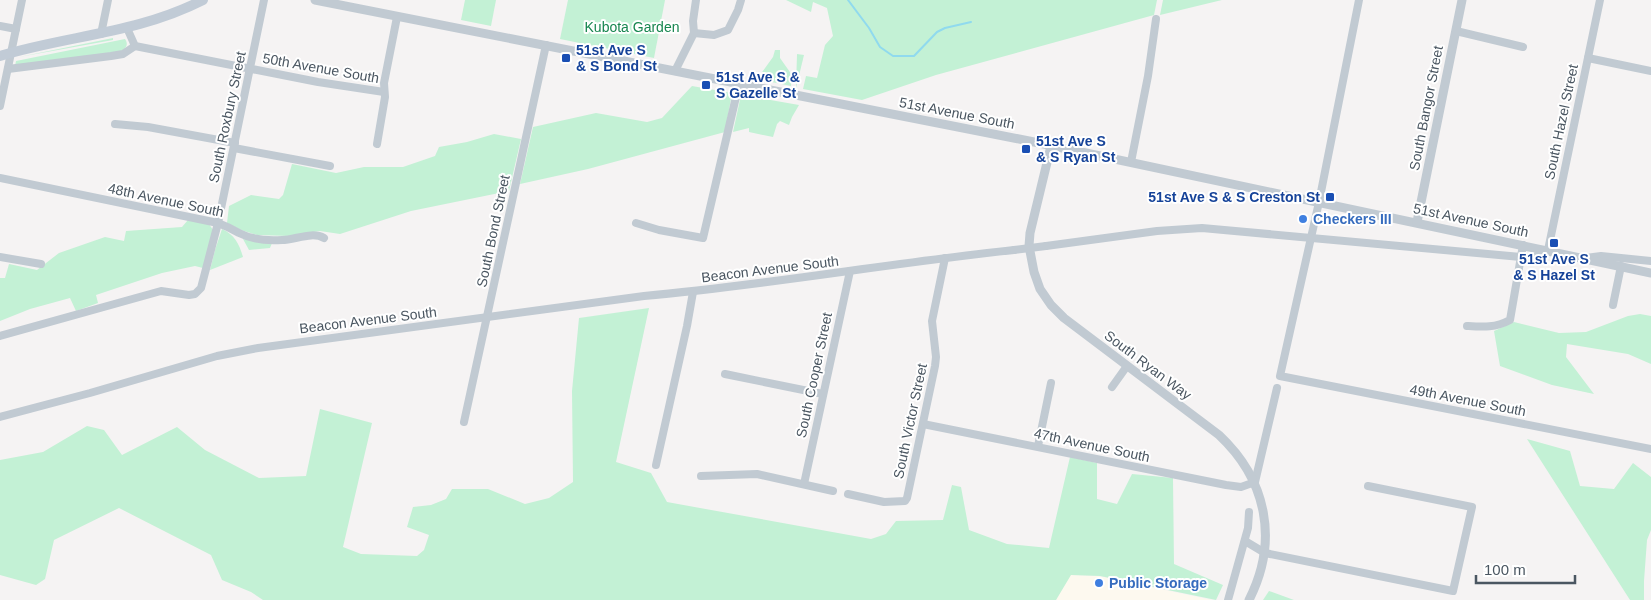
<svg xmlns="http://www.w3.org/2000/svg" width="1651" height="600" font-family="Arial,sans-serif">
<style>
.commercial{fill:#fdf9ef}
.green{fill:#c3f1d5}
.lines{fill:none;stroke-linecap:round;stroke-linejoin:round}
.stream{stroke:#90daee;stroke-width:2}
.minor{stroke:#c1cad2;stroke-width:8}
.tertiary{stroke:#c1cad2;stroke-width:9}
.secondary{stroke:#c1cbd6;stroke-width:10}
.minor-bridge{stroke:#c1cad2;stroke-width:8}
.transit-dot{fill:#1a4fb4;stroke:#fff;stroke-width:2}
.shop-dot{fill:#3f7fe0;stroke:#fff;stroke-width:2}
.labels{text-anchor:middle;dominant-baseline:central;stroke-width:4;stroke-linejoin:round;paint-order:stroke}
.park-label{font-size:14px;fill:#17864f;stroke:#fff}
.transit-label{font-size:14px;font-weight:bold;fill:#164399;stroke:#fff;text-anchor:start}
.street-label{font-size:14px;fill:#4a5661;stroke:#fff}
.shop-label{font-size:14px;font-weight:bold;fill:#366cbe;stroke:#fff;text-anchor:start}
</style>
<rect width="100%" height="100%" fill="#f5f3f3"/>
<path class="commercial" d="M1070,575L1099,576L1212,600H1056Z"/>
<g class="green">
<path d="M465,0H496L491,26L461,20Z"/>
<path d="M568,0H665L654,58L560,39Z"/>
<path d="M786,0H1157L1154,15L936,75L862,100L803,89L806,76L817,78L825,45L833,36L827,8L813,2L811,12Z"/>
<path d="M1163,0H1222L1160,15Z"/>
<path d="M113,38V40L19,57Z"/>
<path d="M125,39C129,45 126,48 120,52L15,66L16,61Z"/>
<path d="M775,50H780V58L792,75L791,86L757,79L773,57Z"/>
<path d="M797,54L804,55L796,88Z"/>
<path d="M692,86L732,93L725,132L588,169L520,184L533,127L596,113L647,122L662,118Z"/>
<path d="M741,95L799,105L792,117L789,125L780,121L777,124L773,137L749,132V128L733,132Z"/>
<path d="M494,134L521,139L509,191L411,211L340,234L320,231L289,236L257,235L241,230L227,223L229,206L251,195L279,199L283,195L292,164L336,173L364,167H403L435,156L439,147L467,142Z"/>
<path d="M188,220L209,224L213,230L203,268L195,266L162,273L96,295L98,303L76,311L70,298L30,309L0,321V278H5L9,264L37,270L59,253L105,237L124,241L126,231L182,227Z"/>
<path d="M222,229C235,235 239,244 243,257L210,270L215,250Z"/>
<path d="M243,239L272,243L270,248L249,250Z"/>
<path d="M649,308L616,462L651,473L667,502L871,539L886,534L896,521L943,520L952,485L961,487L969,530L1007,544L1049,548L1070,457L1097,463V499L1117,504L1132,474L1173,478L1174,564L1223,585L1216,600L1100,576L1071,575L1056,600H263L251,592L222,580L211,555L119,508L54,540L45,579L36,585L0,575V460L43,452L87,426L104,430L122,455L177,427L205,450L259,478L306,476L320,409L372,423L343,547L361,554L417,556L424,550L429,535L407,527L413,507L431,505L446,499L452,489H488L525,504L549,498L573,482L572,391L579,318Z"/>
<path d="M1640,314L1651,316V364L1628,354L1567,344L1566,357L1594,394L1552,385L1500,366L1494,331L1514,322L1559,333L1586,332L1628,316Z"/>
<path d="M1527,439L1570,451L1580,486L1614,489L1633,463L1651,477V530L1647,540L1644,581V600H1630Z"/>
<path d="M1269,591L1294,600H1263Z"/>
</g>
<g class="lines">
<path class="stream" d="M848,0L869,28L880,47L893,56H914L937,32L945,28L971,22"/>
<g class="minor">
<path d="M1359,0L1319,202L1280,376L1651,449"/>
<path d="M0,26L16,29"/>
<path d="M127,28L135,46L318,82L384,92"/>
<path d="M1456,31L1523,47"/>
<path d="M694,33L714,35L728,30L738,10L741,0"/>
<path d="M101,34L108,0"/>
<path d="M1588,58L1651,71"/>
<path d="M8,69L111,56L123,54L135,46"/>
<path d="M675,71L694,33L693,21L696,0"/>
<path d="M0,106L22,0"/>
<path d="M115,124L148,127L235,143"/>
<path d="M377,144L385,97L384,83L397,17"/>
<path d="M234,148L330,166"/>
<path d="M1131,162L1148,76L1156,19"/>
<path d="M0,178L218,223C226,226 232,229 239,233C251,239 268,241 282,240C295,240 312,231 324,238"/>
<path d="M636,223L659,230L703,238L739,84"/>
<path d="M1046,246L1157,231L1202,228L1521,257H1542L1548,250L1600,0"/>
<path d="M0,257L41,264"/>
<path d="M1586,258L1601,256L1651,261"/>
<path d="M1613,305L1621,266"/>
<path d="M1467,326C1483,327 1495,328 1510,320L1523,245"/>
<path d="M0,336L161,291L189,295L195,294L201,288L218,223L264,0"/>
<path d="M725,374L823,394"/>
<path d="M1112,387L1127,366"/>
<path d="M0,417L90,393L217,356L258,348L644,296C768,285 890,263 1014,250"/>
<path d="M464,422L546,45"/>
<path d="M923,424L1226,485L1241,487L1255,482L1277,388"/>
<path d="M1038,446L1051,383"/>
<path d="M656,465L687,326L693,292"/>
<path d="M701,476L757,474L833,491"/>
<path d="M804,484L850,271"/>
<path d="M848,494L884,502L905,501L907,498L935,366L936,357L932,321L945,258"/>
<path d="M1245,541L1265,553L1453,591L1472,507L1368,486"/>
<path d="M1228,600L1248,528L1249,512"/>
</g>
<g class="tertiary">
<path d="M315,0L1039,143L1651,273"/>
<path d="M1051,146L1030,233L1029,246L1034,272L1040,289L1051,305L1064,318L1219,435C1267,480 1279,541 1249,600"/>
<path d="M1417,222L1462,0"/>
</g>
<path class="secondary" d="M0,56C69,35 136,34 203,0"/>
<path class="minor-bridge" d="M1014,250L1046,246"/>
</g>
<g class="transit-dot">
<rect x="561" y="53" width="10" height="10" rx="2.5"/>
<rect x="701" y="80" width="10" height="10" rx="2.5"/>
<rect x="1021" y="144" width="10" height="10" rx="2.5"/>
<rect x="1325" y="192" width="10" height="10" rx="2.5"/>
<rect x="1549" y="238" width="10" height="10" rx="2.5"/>
</g>
<g class="shop-dot">
<circle cx="1303" cy="219" r="5"/>
<circle cx="1099" cy="583" r="5"/>
</g>
<g class="labels">
<g class="park-label">
<text x="632" y="27">Kubota Garden</text>
</g>
<g class="transit-label">
<text x="576" y="50">51st Ave S<tspan x="576" dy="16">&amp; S Bond St</tspan></text>
<text x="716" y="77">51st Ave S &amp;<tspan x="716" dy="16">S Gazelle St</tspan></text>
<text x="1036" y="141">51st Ave S<tspan x="1036" dy="16">&amp; S Ryan St</tspan></text>
<text x="1320" y="197" text-anchor="end">51st Ave S &amp; S Creston St</text>
<text x="1554" y="259" text-anchor="middle">51st Ave S<tspan x="1554" dy="16">&amp; S Hazel St</tspan></text>
</g>
<g class="street-label">
<text transform="translate(321 68) rotate(10)">50th Avenue South</text>
<text transform="translate(1426 108) rotate(-79)">South Bangor Street</text>
<text transform="translate(957 113) rotate(11)">51st Avenue South</text>
<text transform="translate(227 117) rotate(-78)">South Roxbury Street</text>
<text transform="translate(1561 122) rotate(-78)">South Hazel Street</text>
<text transform="translate(166 200) rotate(12)">48th Avenue South</text>
<text transform="translate(1471 220) rotate(12)">51st Avenue South</text>
<text transform="translate(493 231) rotate(-78)">South Bond Street</text>
<text transform="translate(770 269) rotate(-7)">Beacon Avenue South</text>
<text transform="translate(368 320) rotate(-7)">Beacon Avenue South</text>
<text transform="translate(1148 365) rotate(37)">South Ryan Way</text>
<text transform="translate(814 375) rotate(-78)">South Cooper Street</text>
<text transform="translate(1468 400) rotate(11)">49th Avenue South</text>
<text transform="translate(910 421) rotate(-78)">South Victor Street</text>
<text transform="translate(1092 445) rotate(12)">47th Avenue South</text>
</g>
<g class="shop-label">
<text x="1313" y="219">Checkers III</text>
<text x="1109" y="583">Public Storage</text>
</g>
</g>
<path d="M1476 575v8h99v-8" fill="none" stroke="#4a5661" stroke-width="2.5"/>
<text x="1484" y="575" font-size="15" fill="#4a5661" stroke="#ffffff" stroke-width="4" paint-order="stroke">100 m</text>
</svg>
